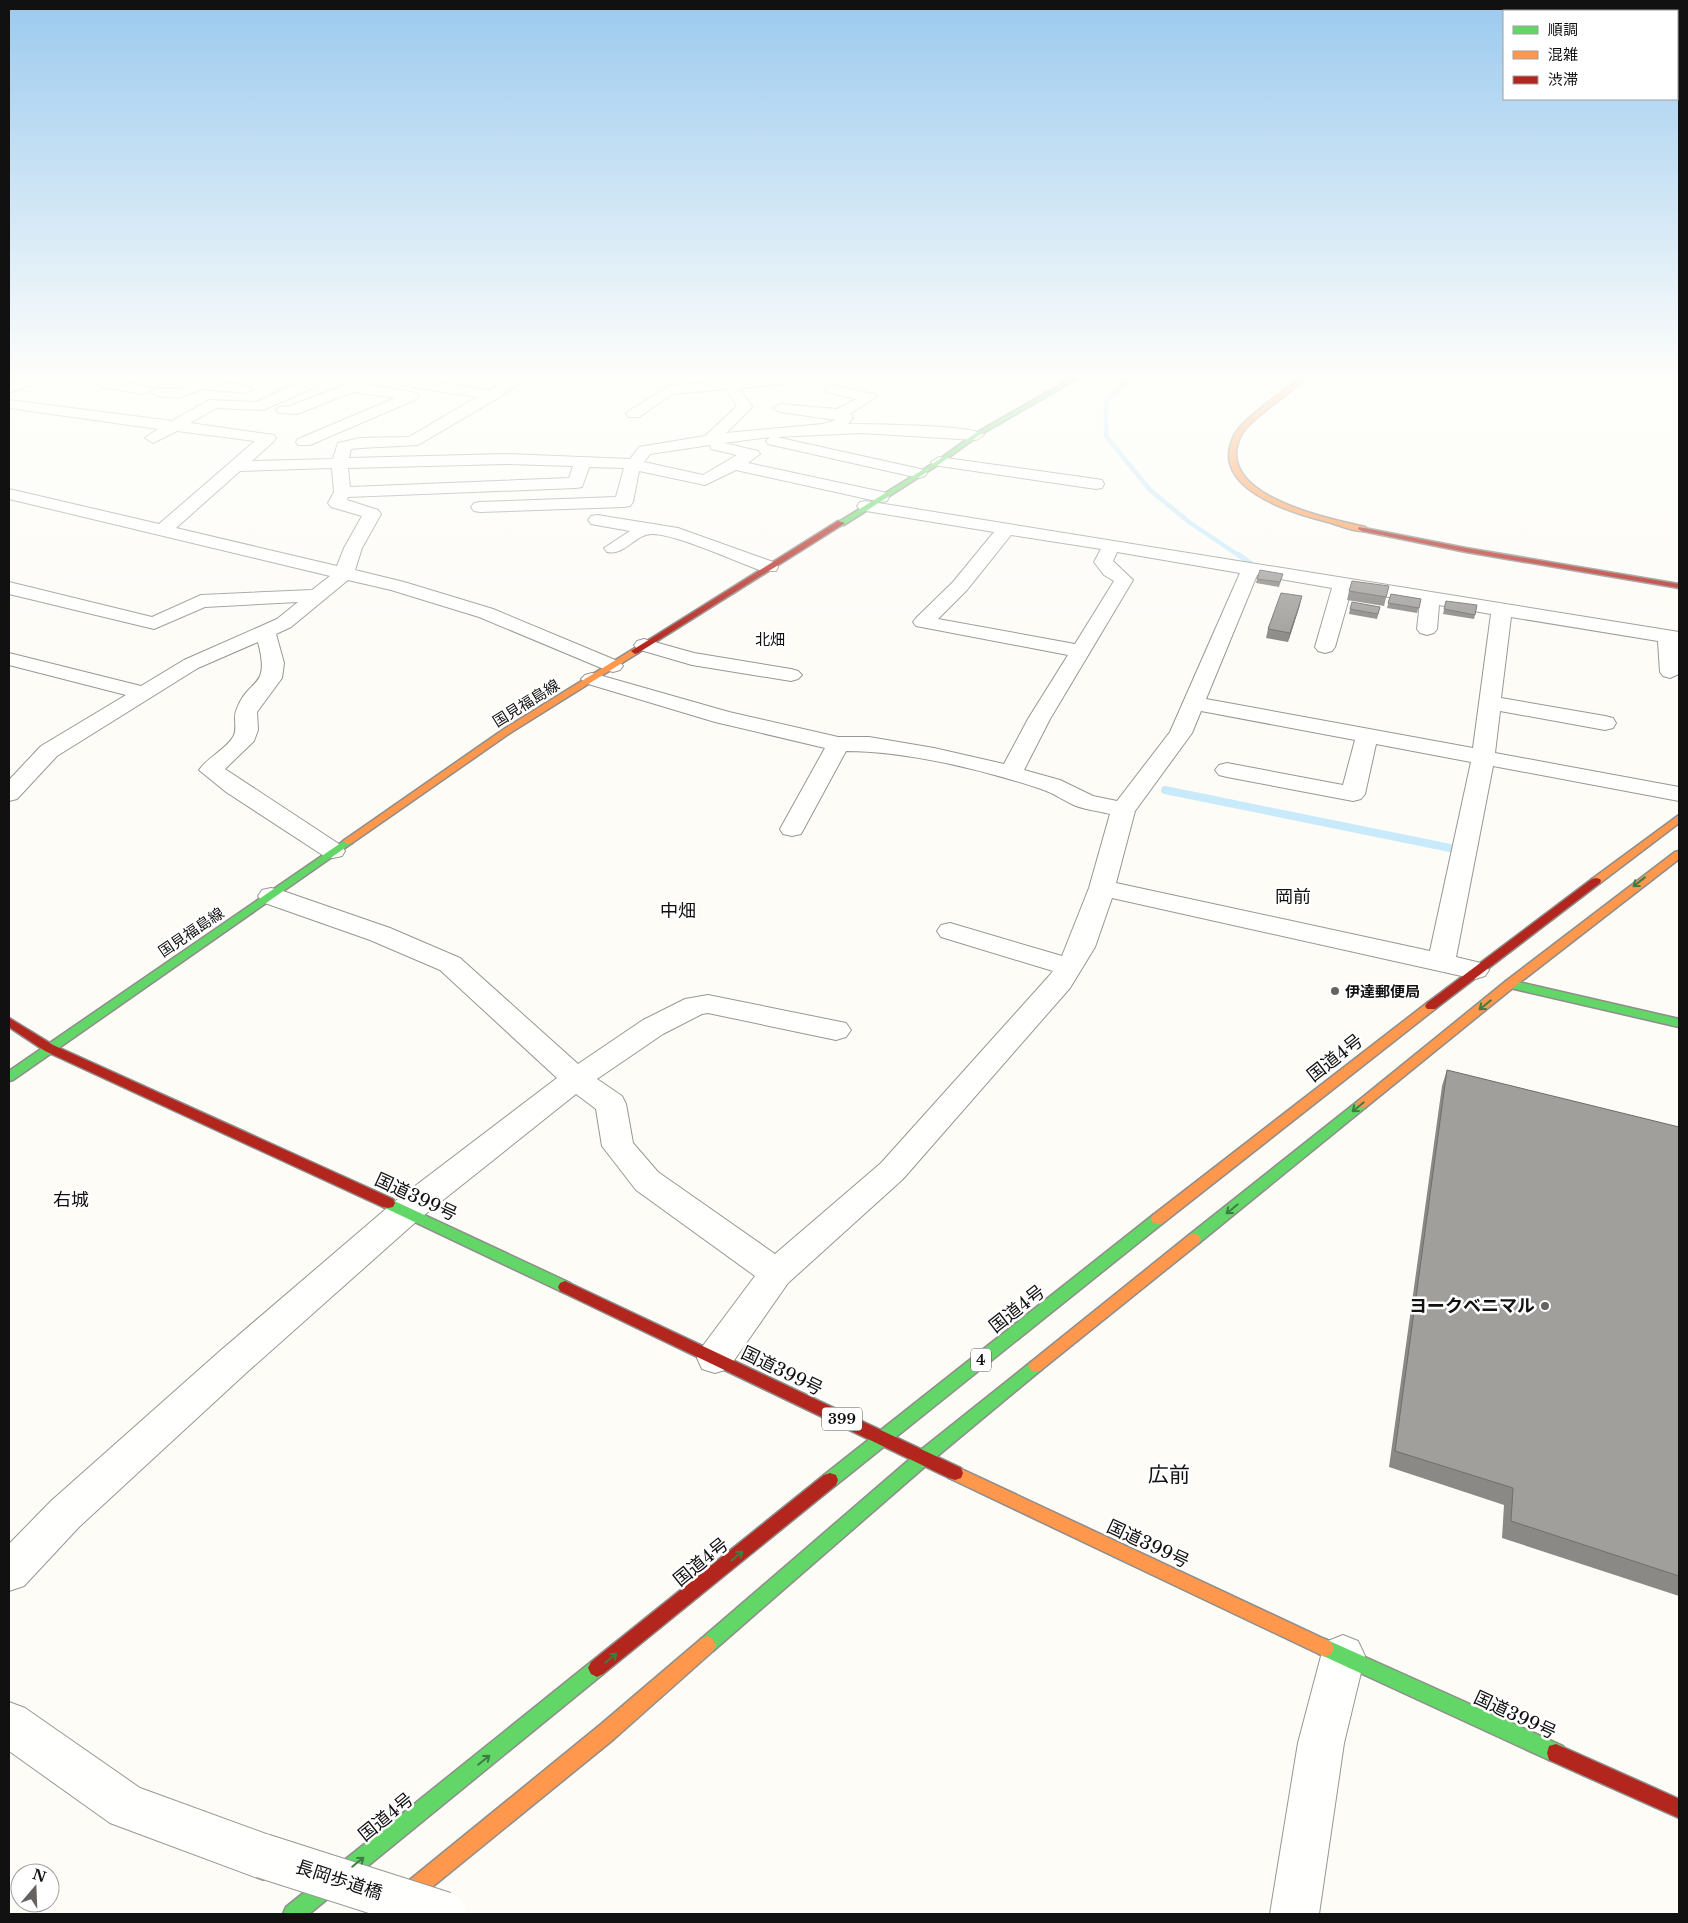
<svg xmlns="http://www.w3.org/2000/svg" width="1688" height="1923" font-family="'Libre Baskerville','Noto Sans JP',serif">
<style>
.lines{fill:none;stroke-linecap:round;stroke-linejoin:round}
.stream-far2{stroke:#c9eafa;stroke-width:4.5}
.stream-far1{stroke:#c9eafa;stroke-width:5.5}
.stream{stroke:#c9eafa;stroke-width:8}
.street-casing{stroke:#979795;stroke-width:2}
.fast-casing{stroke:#8e8d8b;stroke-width:3}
.slow-casing{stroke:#8e8d8b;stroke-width:3}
.jam-casing{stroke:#8e8d8b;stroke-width:3}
.street{fill:#fffffe;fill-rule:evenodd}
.fast{fill:#63d668;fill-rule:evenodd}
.slow{fill:#ff974d;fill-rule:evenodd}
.jam{fill:#b3261e;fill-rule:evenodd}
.street-bridge-casing{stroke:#979795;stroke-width:46;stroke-linecap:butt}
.street-bridge{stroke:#fffffe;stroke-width:44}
.wall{fill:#8a8986}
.shaded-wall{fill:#716f6d}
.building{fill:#a19f9c;stroke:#716f6d}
.oneway{stroke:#3e7d41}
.poi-dot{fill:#646362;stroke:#fff;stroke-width:2}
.labels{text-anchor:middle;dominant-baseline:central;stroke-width:5;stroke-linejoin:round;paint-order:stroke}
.shield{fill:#fff;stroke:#585858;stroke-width:1}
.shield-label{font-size:14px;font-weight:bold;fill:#111}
.far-quarter-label{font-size:15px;fill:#111;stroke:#fff}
.street-label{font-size:15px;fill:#111;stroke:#fff}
.poi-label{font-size:15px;font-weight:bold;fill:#111;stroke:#fff;text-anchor:start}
.quarter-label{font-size:18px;fill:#111;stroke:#fff}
.near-street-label{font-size:18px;fill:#111;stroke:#fff}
.near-poi-label{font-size:18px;font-weight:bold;fill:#111;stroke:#fff;text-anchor:end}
.near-quarter-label{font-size:21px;fill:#111;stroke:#fff}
</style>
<rect width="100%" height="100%" fill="#fdfcf7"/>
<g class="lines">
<path class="stream-far2" d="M1134,379L1125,382L1106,402V436L1150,490L1189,522L1241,557"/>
<path class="stream-far1" d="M1239,555L1250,563"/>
<path class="stream" d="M1165,790L1460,850V847"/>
<g class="street-casing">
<g id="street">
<path d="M22,379H41L39,382L9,393V384Z"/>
<path d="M99,379H118L117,381L149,387L151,390L144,394L101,387L94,383Z"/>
<path d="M306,379H322L311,389L263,410L217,408L190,423L274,435L276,438L274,441L252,461L333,459L338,443L360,438L409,437L477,397L405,386L400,385L398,379H413L489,390L508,379H525L498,398L418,445L360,448L351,449L349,458L506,454L630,459L639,447L705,436L737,406L726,389L673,394L639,417H629L626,414L629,411L669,386L747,379H802L795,383L739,388L752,407L726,433L823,424L836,420L780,412L773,408L780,404L837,409L856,399L827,392L825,389L832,385L874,394L876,397L850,414L853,418L848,424C867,424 977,425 984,435L976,440L861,433L776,437L925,470L927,473L925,476L919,478L768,444L766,441L770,437L724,443L758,451L760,454L748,463L887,493L889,497L887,501L881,502L736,470L705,485L639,471L633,502L630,506L624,507L480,512L474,511L471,507L474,503L480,502L616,497L624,468L589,467L582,487L576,488L348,497L347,500L378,510L381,514L362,548L355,570L404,582L493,609L620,662L623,666L620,670L613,672L606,670L479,617L391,590L348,580L291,627L276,634L284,663L282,678L257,712L258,730L254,741L225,769L342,846L345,851L342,856L333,858L324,856L226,792L199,770C208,757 225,750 233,737C238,729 233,719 236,711C248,676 271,691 258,642L198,668L57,756L17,799L9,801V780L41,746L126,695L9,665V653L141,686L184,660L277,619L298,602L205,607L154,629L9,594V582L152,617L201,595L312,590L330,576L9,499V489L159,524L255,441L177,431L153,443L145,438L158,429L9,408V400L172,421L209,400L256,402ZM710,445L711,449L737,455L703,475L644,462L650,454ZM506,464L573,466L569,478L350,487L348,468ZM332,468L334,492L328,503L331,507L362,516L344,548L337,566L176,528L240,471Z"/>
<path d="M353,379H369L364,384L412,392L419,396L417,399L310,445H298L296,442L298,439L395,398L353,392L297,414L279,413L276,410L279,407L290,406L347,384Z"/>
<path d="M200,380L246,385L253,389L246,393L202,389L179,398L158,396L151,392L158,388L177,389Z"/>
<path d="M939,457L1096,479L1102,480L1104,484L1102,488L1096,489L933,465L931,462Z"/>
<path d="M866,501L1679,632V674L1670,678L1663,676L1660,672L1658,641L1511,617L1501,698L1605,716L1613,718L1616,723L1613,728L1605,730L1500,711L1495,753L1679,787V801L1493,766L1456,957L1485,964L1489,970L1485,976L1475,979L1112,898L1095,947L1070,988L903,1179L788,1283L728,1369L715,1373L702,1369L697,1358L702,1347L755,1276L636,1190L602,1146L596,1109L576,1094L418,1220L246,1373L79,1527L24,1586L9,1591V1544L51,1501L220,1351L394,1202L557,1078L440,970L370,940L262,902L258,896L262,890L271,888L280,890L390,928L460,958L578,1064L643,1020L685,999L708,995L846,1023L851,1030L846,1037L836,1040L708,1013L702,1014L663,1034L597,1079L622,1096L626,1104L633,1143L658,1172L775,1254L881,1163L1049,976L1053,971L941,937L937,931L941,925L950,923L1062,956L1089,888L1110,814C1099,811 1087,810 1076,806C1064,801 1054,793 1041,789C984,770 906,751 846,751L801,834L792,836L783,834L780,829L825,748L715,722L585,683L581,679L585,675L592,673L729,712L838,737H869L934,748L1004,764L1028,719L1068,655L916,626L913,622L916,618L953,582L994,532L860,510L857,506L860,502ZM1011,535L1101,549L1094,562L1104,575L1114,581L1075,644L938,619L967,590ZM1117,552L1240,573L1170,732L1117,801L1093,796L1060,780L1024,770L1050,719L1133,580L1113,561ZM1257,575L1332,588L1315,647L1318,651L1325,653L1332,651L1335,647L1351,591L1420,602L1417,629L1420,633L1427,635L1434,633L1437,629L1439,605L1491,614L1473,748L1206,699ZM1201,711L1355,740L1343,785L1227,763L1219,765L1215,770L1219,775L1227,777L1353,801L1361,799L1365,794L1376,744L1471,762L1430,951L1116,883L1135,811L1192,733Z"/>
<path d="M597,515L678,528L776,563L778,567L776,571H762C737,562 676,534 652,534C635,534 625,556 607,552L604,548L630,531L591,524L588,520L591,516Z"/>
<path d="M644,639L694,653L791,669L798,671L802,675L798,679L791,681L692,665L637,649L634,645L637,641Z"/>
<path d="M1343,1635L1358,1641L1365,1656L1344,1743L1319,1914H1270L1298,1743L1321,1656L1328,1641Z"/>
<path d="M9,1702L25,1708L140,1788L280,1839L287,1856L280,1873L263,1880L110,1823L9,1751Z"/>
</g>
</g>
<g class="fast-casing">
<g id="fast">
<path d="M1070,379H1077L978,436L941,463L844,525L837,523L937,461L974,434Z"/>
<path d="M348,838L352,839L353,841L352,843L13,1080L9,1081V1071Z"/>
<path d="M1510,980L1679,1019V1027L1506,987L1504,984L1506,981Z"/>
<path d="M1362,1100L1366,1101L1368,1104L1366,1107L1199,1243L1194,1244L1189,1243L1187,1239L1189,1235L1358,1101Z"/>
<path d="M388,1198L570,1283L572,1287L570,1291L565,1293L560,1291L383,1207L381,1203L383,1199Z"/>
<path d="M1158,1214L1163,1215L1165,1219L1163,1223L836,1485L830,1487L824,1485L822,1480L824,1475L1153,1215Z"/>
<path d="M1036,1360L1041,1362L1044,1366L1041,1370L929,1463L713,1651L707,1654L701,1651L698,1645L701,1639L917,1453L1031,1362Z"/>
<path d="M1325,1639L1563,1746L1565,1753L1563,1760L1556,1762L1549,1760L1319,1654L1316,1648L1319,1642Z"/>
<path d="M597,1659L603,1662L606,1668L603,1674L309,1914H283L286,1907L591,1662Z"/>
</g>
</g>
<g class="slow-casing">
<g id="slow">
<path d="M1299,379H1305C1291,394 1249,419 1241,435C1211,495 1326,518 1365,527V531C1353,532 1339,525 1328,522C1291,513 1206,487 1235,434C1243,419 1284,391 1299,379Z"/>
<path d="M635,648L639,651L638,653L510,733L352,843L348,844L343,841L504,729Z"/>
<path d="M1679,815V823L1600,883H1592L1591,881L1592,879Z"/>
<path d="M1679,851V859L1514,987L1366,1107H1358L1356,1104L1358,1101L1506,981L1675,852Z"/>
<path d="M1431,1002L1437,1006L1435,1009L1163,1223L1158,1224L1153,1223L1151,1219L1153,1215L1427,1003Z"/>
<path d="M1194,1234L1199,1235L1201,1239L1199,1243L1041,1370L1036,1372L1031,1370L1028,1366L1031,1362L1189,1235Z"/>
<path d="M955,1466L1331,1642L1334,1648L1331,1654L1325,1657L1319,1654L949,1478L947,1473L949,1468Z"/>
<path d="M707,1636L713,1639L716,1645L713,1651L614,1739L399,1914H385L382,1907L385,1900L600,1725L701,1639Z"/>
</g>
</g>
<g class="jam-casing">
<g id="jam">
<path d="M838,521L845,523L638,653L635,654L631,651Z"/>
<path d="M1359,527L1466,548L1679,584V588L1466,552L1362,531L1358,529Z"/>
<path d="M1596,878L1600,879L1601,881L1600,883L1435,1009H1427L1425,1006L1427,1003L1592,879Z"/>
<path d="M9,1018L53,1045L393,1199L395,1203L393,1207L388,1208L383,1207L45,1051L9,1027Z"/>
<path d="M565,1281L961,1468L963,1473L961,1478L955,1480L949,1478L560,1291L558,1287L560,1283Z"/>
<path d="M830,1473L836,1475L838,1480L836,1485L603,1674L597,1677L591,1674L588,1668L591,1662L824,1475Z"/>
<path d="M1556,1744L1679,1799V1818L1549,1760L1547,1753L1549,1746Z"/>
</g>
</g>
<use href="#street" class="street"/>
<use href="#fast" class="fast"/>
<use href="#slow" class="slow"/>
<use href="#jam" class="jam"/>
<g class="street-bridge-casing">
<path id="street-bridge" d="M263,1856L444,1914"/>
</g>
<use href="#street-bridge" class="street-bridge"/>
</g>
<g class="wall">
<path d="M1283,574L1279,587L1256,583L1257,579Z"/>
<path d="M1389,586L1384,606L1347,600L1349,591Z"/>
<path d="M1391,594L1421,599L1417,613L1387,608Z"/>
<path d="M1446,601L1475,615L1474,619L1443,614Z"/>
<path d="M1300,605L1288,642L1266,638L1268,629Z"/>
<path d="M1380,607L1377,619L1349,614L1350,609Z"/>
<path d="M1447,1070L1679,1127V1596L1502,1538L1504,1505L1389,1467L1442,1086Z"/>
</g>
<path class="shaded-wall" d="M1302,596L1300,605L1288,642L1290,633Z"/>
<g class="building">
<path d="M1260,570L1283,574L1280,582L1257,579Z"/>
<path d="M1352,581L1389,586L1386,597L1349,591Z"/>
<path d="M1281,593L1302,596L1290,633L1268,629Z"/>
<path d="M1391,594L1421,599L1419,608L1388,603Z"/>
<path d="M1446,601L1477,605L1475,615L1444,609Z"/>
<path d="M1352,602L1380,607L1378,614L1350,609Z"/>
<path d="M1447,1070L1679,1127V1576L1511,1521L1513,1488L1395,1451Z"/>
</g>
<defs><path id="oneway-shaft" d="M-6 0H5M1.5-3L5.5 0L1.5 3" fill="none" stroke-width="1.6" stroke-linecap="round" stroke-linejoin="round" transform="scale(1.25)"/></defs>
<g class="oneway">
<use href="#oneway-shaft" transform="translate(1639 882) rotate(142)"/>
<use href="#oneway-shaft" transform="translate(1485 1005) rotate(141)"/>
<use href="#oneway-shaft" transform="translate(1358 1107) rotate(141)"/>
<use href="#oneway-shaft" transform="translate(1232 1209) rotate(141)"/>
<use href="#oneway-shaft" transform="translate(737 1556) rotate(-39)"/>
<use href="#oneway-shaft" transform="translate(611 1658) rotate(-39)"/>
<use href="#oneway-shaft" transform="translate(484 1760) rotate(-39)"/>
<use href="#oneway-shaft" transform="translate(358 1862) rotate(-39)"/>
</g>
<linearGradient id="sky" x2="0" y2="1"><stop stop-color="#9bcaef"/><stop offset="0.58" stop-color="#fefefb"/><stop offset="1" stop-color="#fefefb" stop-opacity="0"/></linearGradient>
<rect width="1688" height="648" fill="url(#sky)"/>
<g class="poi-dot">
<circle cx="1335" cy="991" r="5"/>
<circle cx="1545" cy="1306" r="5"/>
</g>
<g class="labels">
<g class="shield">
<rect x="971" y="1348.5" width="20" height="23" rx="4"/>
<rect x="822" y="1407.5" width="40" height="23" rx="4"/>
</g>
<g class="shield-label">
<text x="981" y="1360">4</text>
<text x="842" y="1419">399</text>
</g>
<g class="far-quarter-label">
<text x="770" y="639">北畑</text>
</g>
<g class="street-label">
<text transform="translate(526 703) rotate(-32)">国見福島線</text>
<text transform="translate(191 932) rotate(-34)">国見福島線</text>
</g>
<g class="poi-label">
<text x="1345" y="991">伊達郵便局</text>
</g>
<g class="quarter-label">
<text x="1293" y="897">岡前</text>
<text x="678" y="911">中畑</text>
<text x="71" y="1200">右城</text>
</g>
<g class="near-street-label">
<text transform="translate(1335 1058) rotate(-38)">国道4号</text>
<text transform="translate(416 1197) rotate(25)">国道399号</text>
<text transform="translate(1017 1309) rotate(-38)">国道4号</text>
<text transform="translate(782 1371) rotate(26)">国道399号</text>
<text transform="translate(1148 1544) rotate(25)">国道399号</text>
<text transform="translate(701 1562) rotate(-39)">国道4号</text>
<text transform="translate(1515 1715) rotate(25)">国道399号</text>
<text transform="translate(386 1817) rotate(-39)">国道4号</text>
<text transform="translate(339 1880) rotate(18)">長岡歩道橋</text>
</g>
<g class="near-poi-label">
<text x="1535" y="1306">ヨークベニマル</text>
</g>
<g class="near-quarter-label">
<text x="1169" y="1475">広前</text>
</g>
</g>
<rect width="1688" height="1923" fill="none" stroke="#111111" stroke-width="20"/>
<rect x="1503" y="10" width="175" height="90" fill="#ffffff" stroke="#a0a0a0"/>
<rect x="1513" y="26" width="25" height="8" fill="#63d668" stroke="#a0a0a0"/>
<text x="1548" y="35" font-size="15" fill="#111111">順調</text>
<rect x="1513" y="51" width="25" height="8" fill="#ff974d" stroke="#a0a0a0"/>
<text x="1548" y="60" font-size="15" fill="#111111">混雑</text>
<rect x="1513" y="76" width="25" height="8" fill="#b3261e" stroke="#a0a0a0"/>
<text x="1548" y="85" font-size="15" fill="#111111">渋滞</text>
<g transform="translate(35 1888) rotate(19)"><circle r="24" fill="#ffffff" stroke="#a0a0a0"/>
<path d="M0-4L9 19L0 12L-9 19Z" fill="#646362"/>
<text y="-8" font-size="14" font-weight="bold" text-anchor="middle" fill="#111111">N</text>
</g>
</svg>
